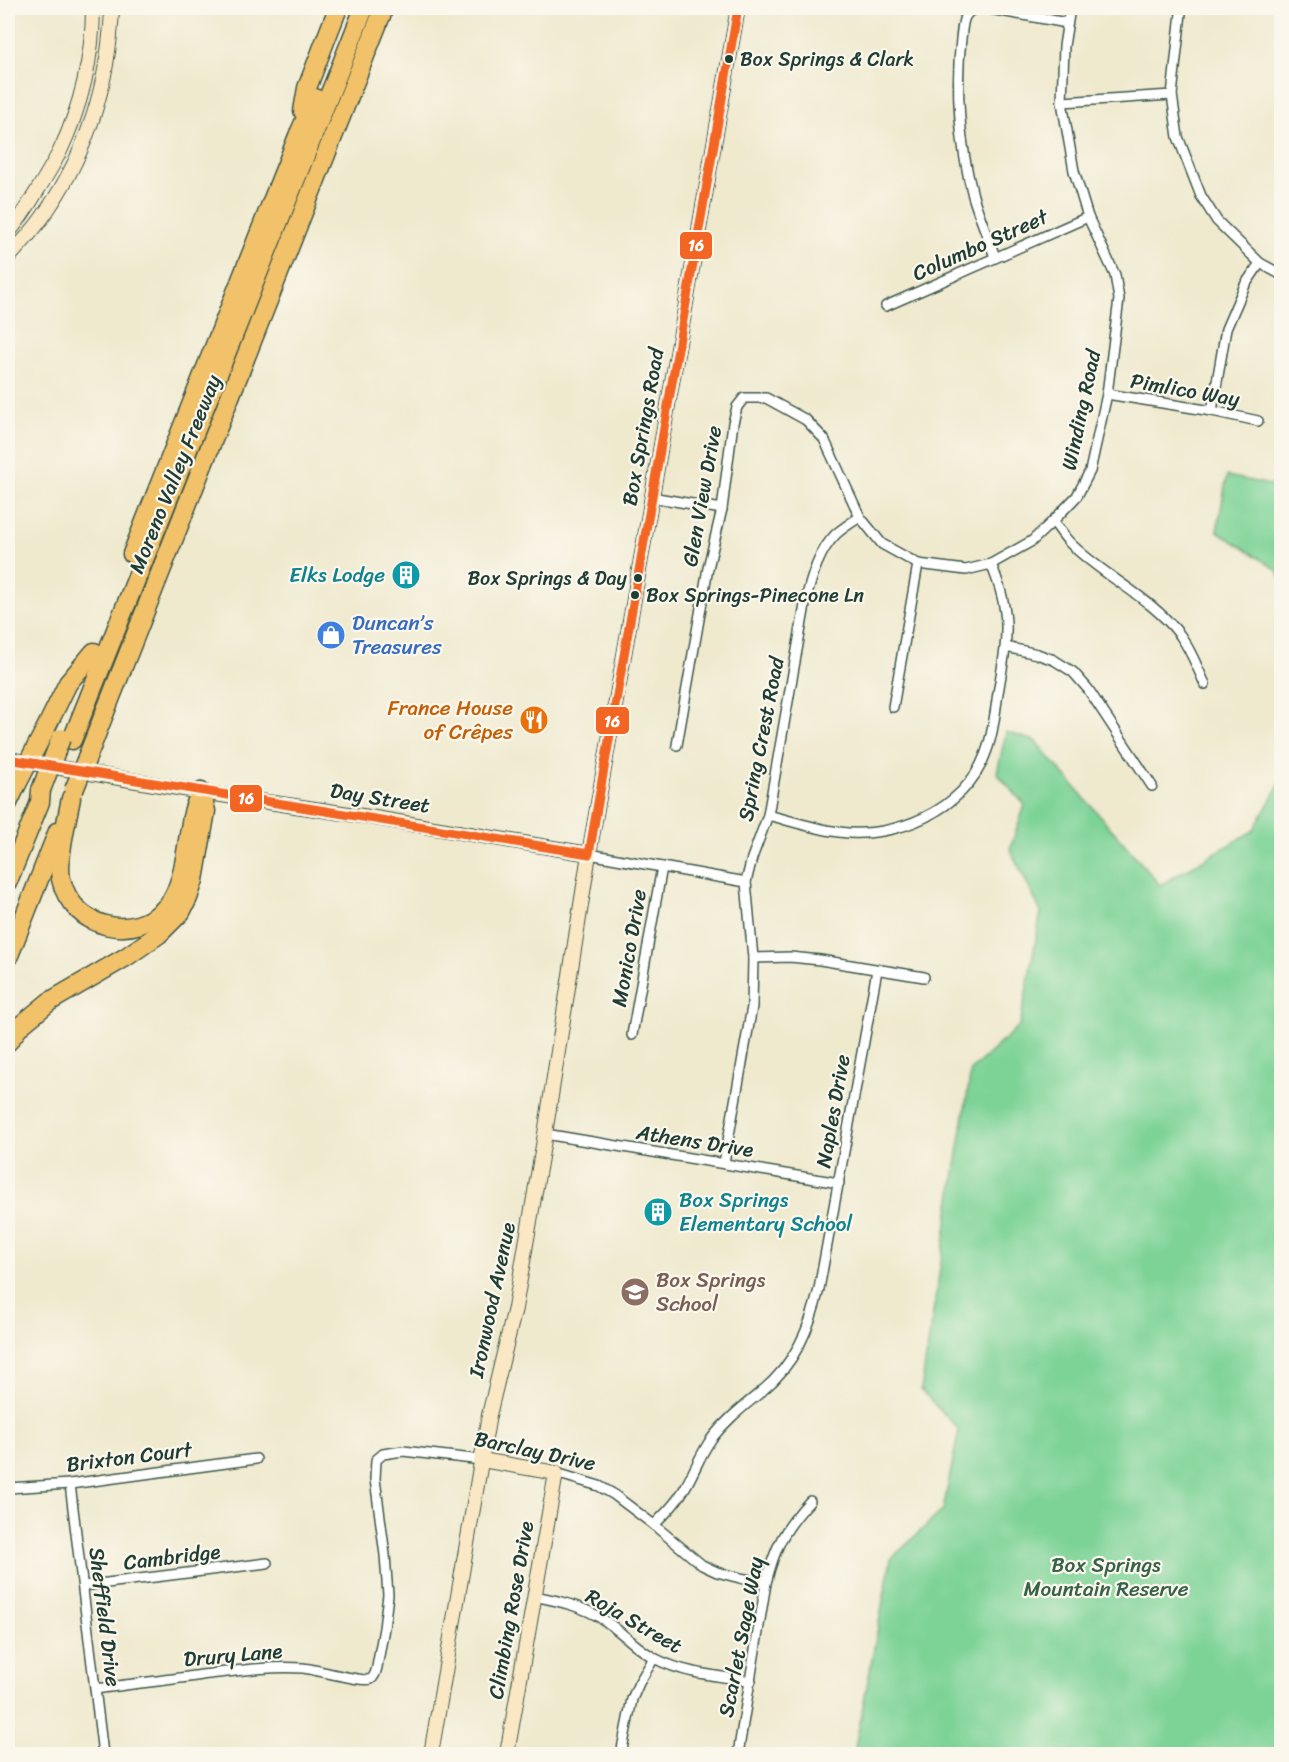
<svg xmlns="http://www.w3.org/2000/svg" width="1289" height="1762" font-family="Sriracha,sans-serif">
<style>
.green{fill:#7dd396;stroke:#4e8865;stroke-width:1.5}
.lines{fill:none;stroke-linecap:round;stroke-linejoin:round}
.street-casing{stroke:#3e574b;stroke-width:12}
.secondary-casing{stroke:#3e574b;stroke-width:16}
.highway-casing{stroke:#3e574b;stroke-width:21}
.street{stroke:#fff;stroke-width:9}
.secondary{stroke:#fae7c3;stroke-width:14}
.highway{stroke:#f2c26a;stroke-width:18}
.highway-bridge-casing{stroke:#3e574b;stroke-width:21;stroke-linecap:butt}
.highway-bridge{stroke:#f2c26a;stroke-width:18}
.bus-1-casing{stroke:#fbf7ec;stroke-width:14}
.bus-1{stroke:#f26522;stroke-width:9}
.bus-dot{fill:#1f3d34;stroke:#fbf7ec;stroke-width:2}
.labels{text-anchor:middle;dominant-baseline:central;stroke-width:4.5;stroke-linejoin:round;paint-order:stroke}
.bus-label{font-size:20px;fill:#1f3d34;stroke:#fbf7ec;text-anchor:start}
.street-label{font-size:21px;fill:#1f3d34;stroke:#fbf7ec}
.culture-label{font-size:21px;fill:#0d838f;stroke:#fbf7ec;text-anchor:end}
.shop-label{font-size:21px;fill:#366cbe;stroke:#fbf7ec;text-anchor:start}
.food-label{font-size:21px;fill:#c56008;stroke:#fbf7ec;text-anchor:end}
.education-label{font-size:21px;fill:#785e54;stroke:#fbf7ec;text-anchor:start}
.park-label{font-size:21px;fill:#36624c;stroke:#fbf7ec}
.line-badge{stroke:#fbf7ec;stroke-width:2}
.badge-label{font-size:16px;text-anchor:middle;font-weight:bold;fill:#fff}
</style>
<rect width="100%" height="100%" fill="#fbf7ec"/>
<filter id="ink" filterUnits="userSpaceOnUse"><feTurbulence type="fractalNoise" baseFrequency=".0167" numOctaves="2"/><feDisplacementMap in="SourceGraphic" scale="12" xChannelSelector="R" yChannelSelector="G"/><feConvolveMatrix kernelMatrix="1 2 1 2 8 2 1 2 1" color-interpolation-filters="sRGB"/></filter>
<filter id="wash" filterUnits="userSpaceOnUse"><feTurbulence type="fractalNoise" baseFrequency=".008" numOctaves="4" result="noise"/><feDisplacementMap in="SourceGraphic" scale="24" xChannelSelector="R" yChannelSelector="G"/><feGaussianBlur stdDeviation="1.35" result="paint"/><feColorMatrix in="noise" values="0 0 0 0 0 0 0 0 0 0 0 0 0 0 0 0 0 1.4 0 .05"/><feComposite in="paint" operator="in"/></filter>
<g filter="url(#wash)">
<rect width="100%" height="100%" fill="#efe9ce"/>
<g class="green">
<path d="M1227,476L1281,487V578L1276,569L1217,531Z"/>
<path d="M1006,732L1035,741L1160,885L1253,831L1281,781V1754H854L891,1559L943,1510L959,1430L921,1390L971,1070L1020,1025L1041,912L1010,849L1025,805L997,773Z"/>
</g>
</g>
<g filter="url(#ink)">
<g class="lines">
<g class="street-casing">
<g id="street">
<path d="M980,8C974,9 969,10 965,17C962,23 962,32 961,39C955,90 960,146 973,196C979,216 988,237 995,257"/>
<path d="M984,8L1067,23"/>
<path d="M1181,13L1172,95L1178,137L1201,196L1217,221L1260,263L1282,275"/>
<path d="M1062,102L1172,95"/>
<path d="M886,306L1088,217"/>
<path d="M1107,394L1212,411L1258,421"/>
<path d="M1212,411L1226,329L1245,285L1260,263"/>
<path d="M651,497L722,509"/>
<path d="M1053,521C1059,529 1064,537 1070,543C1104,577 1150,596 1180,635C1191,650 1197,667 1205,684"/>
<path d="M1006,647L1037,654L1054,660L1073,672L1088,689L1152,786"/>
<path d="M893,707L918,564"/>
<path d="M677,745L708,568L722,509L733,423L737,407L744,398H766L806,420L824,439L860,517L882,544L918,564L966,570L991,564L1032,541L1053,521L1077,496L1090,471L1107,394L1119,299L1115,275L1088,217L1074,171L1062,102L1064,46L1070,8"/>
<path d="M768,815C791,821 815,829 839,832C894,840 965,810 985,755C993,736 995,713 998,693C1007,640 1013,616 991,564"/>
<path d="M589,854L746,882"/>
<path d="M753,958L790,957L820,960L924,977"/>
<path d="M632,1035L662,867"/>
<path d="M545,1134L839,1183"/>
<path d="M724,1163L752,1007L753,958L746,882L752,858L768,815L806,599C812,576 819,551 836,534C843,528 852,522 860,517"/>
<path d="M556,1473L599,1486L613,1494L654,1525L702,1565L717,1572L740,1578L766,1583"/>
<path d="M70,1484L103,1754"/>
<path d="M8,1488L70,1484L256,1459"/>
<path d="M654,1525C666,1513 678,1501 686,1486C695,1470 701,1453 712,1438C727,1419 744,1406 762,1391C795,1364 810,1328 819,1289L877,970"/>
<path d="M83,1586L267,1563"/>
<path d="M534,1596C559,1601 583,1606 604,1620C622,1632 637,1649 656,1659C685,1674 719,1676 751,1681"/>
<path d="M96,1689C131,1684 167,1680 202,1675C235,1671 269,1666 303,1668C315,1669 364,1683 371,1679C374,1677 376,1672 377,1667L384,1628L388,1595L385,1555L375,1479L376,1460L383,1454L403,1451L482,1460"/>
<path d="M621,1754L632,1699L639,1683L654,1658"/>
<path d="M738,1754L766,1583C775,1547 784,1529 810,1501"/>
</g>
</g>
<g class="secondary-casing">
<g id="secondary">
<path d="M8,233C19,220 28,206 37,191C45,178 53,165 60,151C81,107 93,56 93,8"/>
<path d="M8,258C21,244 35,229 46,212C88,151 109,81 112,8"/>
<path d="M8,759L201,792L369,817L589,854"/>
<path d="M482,1460L556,1473L507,1754"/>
<path d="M431,1754L489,1415L515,1308L545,1134L589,854L738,8"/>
</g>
</g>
<g class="highway-casing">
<g id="highway">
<path d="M303,111L307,88L338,8"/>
<path d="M132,554L298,136L315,98"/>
<path d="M43,734L68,683L94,652"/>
<path d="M72,740L364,8"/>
<path d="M92,745L384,8"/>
<path d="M71,798C67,820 57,858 61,879C72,929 136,944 168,905C186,882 186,841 193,813C194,806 198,799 201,792"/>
<path d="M8,803L17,784"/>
<path d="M8,881L40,802L41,790"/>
<path d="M8,958L58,831"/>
<path d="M8,1042L20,1026L49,1002L126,957L159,934L181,912L188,898L194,880L206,811L201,792"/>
</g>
</g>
<use href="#street" class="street"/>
<use href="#secondary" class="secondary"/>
<use href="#highway" class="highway"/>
<g class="highway-bridge-casing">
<g id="highway-bridge">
<path d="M17,784L43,734"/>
<path d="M41,790L61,738"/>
<path d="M74,790L92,745"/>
</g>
</g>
<use href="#highway-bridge" class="highway-bridge"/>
<g class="bus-1-casing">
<path id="bus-1" d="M8,759C201,792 395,821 589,854L738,8"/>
</g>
<use href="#bus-1" class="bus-1"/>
</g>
</g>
<defs>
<g id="building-disc" transform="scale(1.5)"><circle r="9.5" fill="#0f9aa8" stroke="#fbf7ec"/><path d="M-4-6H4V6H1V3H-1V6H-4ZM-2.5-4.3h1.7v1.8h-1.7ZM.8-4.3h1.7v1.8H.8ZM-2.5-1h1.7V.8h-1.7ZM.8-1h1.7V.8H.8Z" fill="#fff"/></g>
<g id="shop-disc" transform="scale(1.5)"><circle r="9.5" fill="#3f7fe0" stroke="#fbf7ec"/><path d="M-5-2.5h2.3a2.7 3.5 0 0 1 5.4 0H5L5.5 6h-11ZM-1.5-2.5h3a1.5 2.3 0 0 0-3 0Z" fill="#fff"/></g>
<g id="restaurant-disc" transform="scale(1.5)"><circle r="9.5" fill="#e8710a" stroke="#fbf7ec"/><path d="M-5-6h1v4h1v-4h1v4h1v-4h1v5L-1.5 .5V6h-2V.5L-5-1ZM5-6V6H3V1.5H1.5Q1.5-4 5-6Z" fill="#fff"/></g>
<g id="school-disc" transform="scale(1.5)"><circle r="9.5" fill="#8d6e63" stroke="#fbf7ec"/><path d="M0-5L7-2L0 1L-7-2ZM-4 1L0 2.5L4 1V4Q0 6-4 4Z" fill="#fff"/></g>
</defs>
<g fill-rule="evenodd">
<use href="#building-disc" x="406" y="575"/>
<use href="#shop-disc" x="331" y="635"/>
<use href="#restaurant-disc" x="534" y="720"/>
<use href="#building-disc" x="658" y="1212"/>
<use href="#school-disc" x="635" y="1292"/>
</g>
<g class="bus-dot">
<circle cx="729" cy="59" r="5"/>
<circle cx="638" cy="578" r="5"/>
<circle cx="635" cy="595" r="5"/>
</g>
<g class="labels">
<g class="bus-label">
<text x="740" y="59">Box Springs &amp; Clark</text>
<text x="627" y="578" text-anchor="end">Box Springs &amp; Day</text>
<text x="646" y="595">Box Springs-Pinecone Ln</text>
</g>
<g class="street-label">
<text transform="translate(980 245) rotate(-24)">Columbo Street</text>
<text transform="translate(1185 390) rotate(10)">Pimlico Way</text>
<text transform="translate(1081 410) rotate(-78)">Winding Road</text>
<text transform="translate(643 427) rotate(-80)">Box Springs Road</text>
<text transform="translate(175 474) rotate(-68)">Moreno Valley Freeway</text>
<text transform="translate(702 496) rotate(-80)">Glen View Drive</text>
<text transform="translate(761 739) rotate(-79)">Spring Crest Road</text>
<text transform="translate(380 798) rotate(9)">Day Street</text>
<text transform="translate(629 948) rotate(-80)">Monico Drive</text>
<text transform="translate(833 1111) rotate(-80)">Naples Drive</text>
<text transform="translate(695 1141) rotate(9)">Athens Drive</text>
<text transform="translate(492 1300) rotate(-78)">Ironwood Avenue</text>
<text transform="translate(535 1451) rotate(12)">Barclay Drive</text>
<text transform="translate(129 1457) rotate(-7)">Brixton Court</text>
<text transform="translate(172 1557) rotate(-7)">Cambridge</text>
<text transform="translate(511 1610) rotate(-80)">Climbing Rose Drive</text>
<text transform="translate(105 1617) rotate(83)">Sheffield Drive</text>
<text transform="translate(634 1621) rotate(30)">Roja Street</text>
<text transform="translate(741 1637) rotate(-79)">Scarlet Sage Way</text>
<text transform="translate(233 1655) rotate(-5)">Drury Lane</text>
</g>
<g class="culture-label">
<text x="385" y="575">Elks Lodge</text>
<text x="679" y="1200" text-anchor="start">Box Springs<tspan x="679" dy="24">Elementary School</tspan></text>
</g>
<g class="shop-label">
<text x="352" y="623">Duncan’s<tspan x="352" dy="24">Treasures</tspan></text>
</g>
<g class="food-label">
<text x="513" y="708">France House<tspan x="513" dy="24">of Crêpes</tspan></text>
</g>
<g class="education-label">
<text x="656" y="1280">Box Springs<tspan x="656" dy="24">School</tspan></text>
</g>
<g class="park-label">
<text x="1106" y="1565">Box Springs<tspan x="1106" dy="24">Mountain Reserve</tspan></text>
</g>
</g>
<g class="line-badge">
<rect x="679" y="231" width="34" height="29" rx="6" fill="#f26522"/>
<rect x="595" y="706" width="35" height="29" rx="6" fill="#f26522"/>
<rect x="229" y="784" width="34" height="29" rx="6" fill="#f26522"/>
</g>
<g class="badge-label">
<text x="696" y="251">16</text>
<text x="612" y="727">16</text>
<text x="246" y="804">16</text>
</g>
<rect width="1289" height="1762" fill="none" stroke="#fbf7ec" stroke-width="30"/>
</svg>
